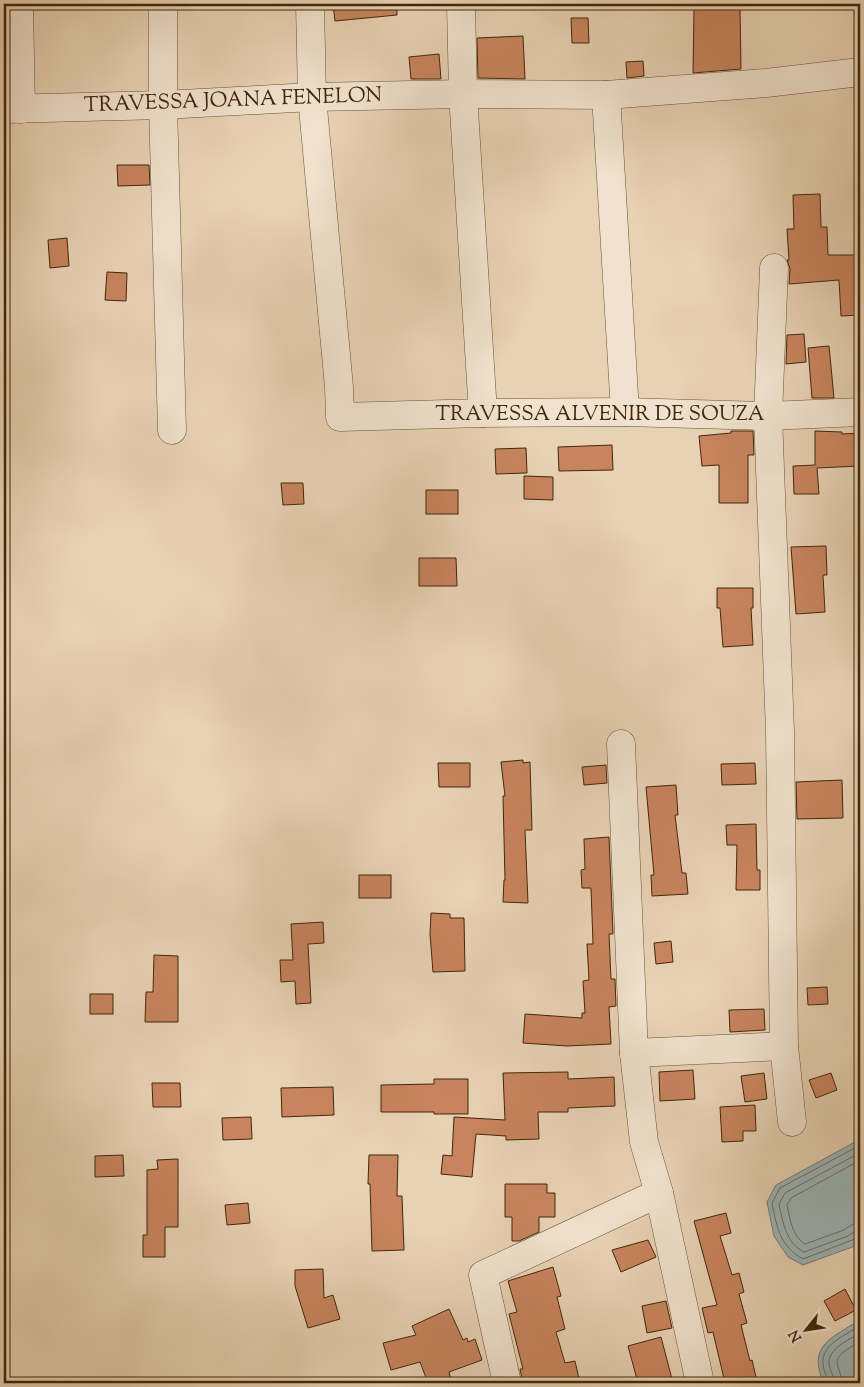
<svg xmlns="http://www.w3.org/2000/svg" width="864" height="1387" font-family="'Sorts Mill Goudy',serif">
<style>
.water{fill:#9cb5b8;stroke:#787c73}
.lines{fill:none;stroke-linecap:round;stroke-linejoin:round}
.shore{stroke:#6e6e62;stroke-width:1}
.building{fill:#c8845e;stroke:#41270b}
.minor-casing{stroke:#6b5235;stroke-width:29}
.minor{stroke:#f0e2ce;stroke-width:28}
.labels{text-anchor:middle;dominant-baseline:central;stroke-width:4;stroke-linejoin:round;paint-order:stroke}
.street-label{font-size:21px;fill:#41270b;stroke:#f0e2ce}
</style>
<rect width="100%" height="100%" fill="#e8d2b4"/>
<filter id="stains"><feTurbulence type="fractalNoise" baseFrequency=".004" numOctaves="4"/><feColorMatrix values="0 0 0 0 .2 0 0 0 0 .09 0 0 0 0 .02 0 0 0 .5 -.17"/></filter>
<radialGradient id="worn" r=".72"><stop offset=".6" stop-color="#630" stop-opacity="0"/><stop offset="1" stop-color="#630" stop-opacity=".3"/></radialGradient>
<g class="water">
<path d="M855,1142L860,1146V1240L855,1246L803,1265L788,1257L774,1236L767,1202L776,1185Z"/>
<path d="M860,1320V1383H824C806,1346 833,1337 860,1320Z"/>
</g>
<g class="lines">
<g class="shore">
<path d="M860,1150L853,1149L780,1188L772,1203C777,1228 780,1246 803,1259L860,1237"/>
<path d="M860,1156H854L785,1193L779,1204C783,1223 786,1243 804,1252L848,1236L854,1232L860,1231"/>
<path d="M860,1163H855L791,1198L787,1205C790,1219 792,1236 805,1244L844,1230L853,1224L860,1223"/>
<path d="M828,1383C828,1377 823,1371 823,1364C821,1344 846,1335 860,1326"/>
<path d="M835,1383C834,1376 830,1371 829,1364C828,1348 849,1340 860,1333"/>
<path d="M842,1383C842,1377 840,1373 838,1367C833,1354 851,1348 860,1342"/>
</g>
</g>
<g class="building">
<path d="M333,4H397V15L335,21Z"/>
<path d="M694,9H740L741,69L693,73Z"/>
<path d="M571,18H588L589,43H572Z"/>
<path d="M523,36L525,79L478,78L477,38Z"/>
<path d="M439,54L441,79H411L409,57Z"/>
<path d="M643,61L644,76L627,78L626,62Z"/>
<path d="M117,165H149L150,185L118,186Z"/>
<path d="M820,194L821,227H827L828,255H860V315L841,316L839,280L789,284L790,269L787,260H789L787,229H794L793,195Z"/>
<path d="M67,238L69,266L50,268L48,240Z"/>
<path d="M107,272L127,273L126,301L105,300Z"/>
<path d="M804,334L806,362L786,364L787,335Z"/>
<path d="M829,346L834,398H812L808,348Z"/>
<path d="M731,431H753L754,455H748V503H719V465L702,466L699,436L731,433Z"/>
<path d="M815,431L842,432V434L860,433V466L817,468L819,494H794L793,466L815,465Z"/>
<path d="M612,445L613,470L559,471L558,447Z"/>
<path d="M526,448L527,473L496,474L495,449Z"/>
<path d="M524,476L553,477V500L524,499Z"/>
<path d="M281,483H303L304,504L283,505Z"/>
<rect x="426" y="490" width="32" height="24"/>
<path d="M826,546L827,575H823L825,612L796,614L791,547Z"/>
<path d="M419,558H456L457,586H419Z"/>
<path d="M717,588H753V608H751L753,645L723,647L720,608H717Z"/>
<path d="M523,760V763L530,762L532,830H525L528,903L503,902L504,880H505L503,796H505L501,762Z"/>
<path d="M438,763H470V787H439Z"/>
<path d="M755,763L756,784L722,785L721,764Z"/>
<path d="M606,765L607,783L584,785L582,767Z"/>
<path d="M842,780L843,818L797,819L796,782Z"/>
<path d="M676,785L678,815H675L682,873H686L688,894L652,896L651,875H654L646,787Z"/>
<path d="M756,824L757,870H760V890H736L737,845H727L726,825Z"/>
<path d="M609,837L613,934H609L611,979H615L616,1006L609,1007L611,1044L567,1046L523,1043L525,1014L582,1018V1013H585L583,981L589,980L587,944H593L591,888H582L581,870L585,869L584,839Z"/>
<rect x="359" y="875" width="32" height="23"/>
<path d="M431,913L450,914V918H464L465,971L433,972L430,934Z"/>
<path d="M323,922L324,943L308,944L311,1003L296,1004L295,981L281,982L280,960H293L291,924Z"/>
<path d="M671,941L673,962L656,964L654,943Z"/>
<path d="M154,955L178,956V1022H145L146,992H153Z"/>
<path d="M827,987L828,1004L808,1005L807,988Z"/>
<rect x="90" y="994" width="23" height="20"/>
<path d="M764,1009L765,1030L730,1032L729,1010Z"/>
<path d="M693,1070L695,1099L660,1101L659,1072Z"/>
<path d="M568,1072V1079L614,1077L615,1106L568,1108V1112H538L539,1139L506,1140V1136L476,1134L472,1177L441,1174L443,1155L452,1156L454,1117L505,1120L503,1073Z"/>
<path d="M764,1073L767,1099L745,1102L741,1076Z"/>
<path d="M831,1073L837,1090L816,1098L809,1080Z"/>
<path d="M434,1079H468V1114H434V1112H381V1085L434,1084Z"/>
<path d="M152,1083H180L181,1107H153Z"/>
<path d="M333,1087L334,1115L282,1117L281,1088Z"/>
<path d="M755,1105L756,1131H743V1141L722,1142L720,1107Z"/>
<path d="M251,1117L252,1139L223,1140L222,1118Z"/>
<path d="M123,1155L124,1176L95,1177V1156Z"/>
<path d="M369,1155H398L397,1196H402L404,1250L372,1251L370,1184H368Z"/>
<path d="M178,1159V1227H165V1257H143V1235H147V1170L158,1169L157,1160Z"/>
<path d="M505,1184H547V1193H555V1217H539V1232L519,1241H512V1217H505Z"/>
<path d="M248,1203L250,1223L227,1225L225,1205Z"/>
<path d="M726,1213L731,1233L720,1236L732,1275L739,1273L744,1292L739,1294L747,1323L741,1325L750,1361L752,1360L757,1381L745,1383H725L713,1332L708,1333L702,1308L717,1305L694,1221Z"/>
<path d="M648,1240L656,1257L621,1272L612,1250Z"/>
<path d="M553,1267L561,1296L557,1297L565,1329L556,1332L565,1363L575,1361L580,1383H523L520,1369H523L509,1314L517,1312L508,1281Z"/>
<path d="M323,1269L324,1298L333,1295L340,1319L308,1328L295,1286V1270Z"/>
<path d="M845,1289L856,1310L835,1321L824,1301Z"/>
<path d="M666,1301L672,1328L647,1333L642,1306Z"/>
<path d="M449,1309L463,1340L467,1338L468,1342L475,1339L482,1360L449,1372L452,1383H428L420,1362L391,1370L383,1343L416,1335L412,1326Z"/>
<path d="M661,1337L673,1383H638L628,1346Z"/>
</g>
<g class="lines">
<g class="minor-casing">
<g id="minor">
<path d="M19,4L21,109"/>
<path d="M163,4V105L172,430"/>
<path d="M310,4L312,97L339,387L340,417L483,413L625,412L768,416L860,412"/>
<path d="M461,4L463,94L483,413"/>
<path d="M606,95L625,412"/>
<path d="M4,109L163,105L312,97L463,94L606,95L766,83L860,72"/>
<path d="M774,268L768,416L780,732L784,1046L792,1122"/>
<path d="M621,744L634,1053L644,1142L659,1193L700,1383"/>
<path d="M634,1053L784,1046"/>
<path d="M507,1383L483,1275L659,1193"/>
</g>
</g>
<use href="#minor" class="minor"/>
</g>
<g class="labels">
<g class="street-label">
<text transform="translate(233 101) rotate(-2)">TRAVESSA JOANA FENELON</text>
<text x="600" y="415">TRAVESSA ALVENIR DE SOUZA</text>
</g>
</g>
<rect width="864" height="1387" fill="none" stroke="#e8d2b4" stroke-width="20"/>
<rect x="5" y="5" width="854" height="1377" fill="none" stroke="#41270b" stroke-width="2.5"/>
<rect x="10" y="10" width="844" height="1367" fill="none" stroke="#41270b"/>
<g transform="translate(806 1330) rotate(240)" stroke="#f0e2ce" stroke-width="4" paint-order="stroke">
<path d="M0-4L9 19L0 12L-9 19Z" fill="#41270b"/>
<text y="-8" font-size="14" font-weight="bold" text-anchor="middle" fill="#41270b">N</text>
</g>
<rect width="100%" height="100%" filter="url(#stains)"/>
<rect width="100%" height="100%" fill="url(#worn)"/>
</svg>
